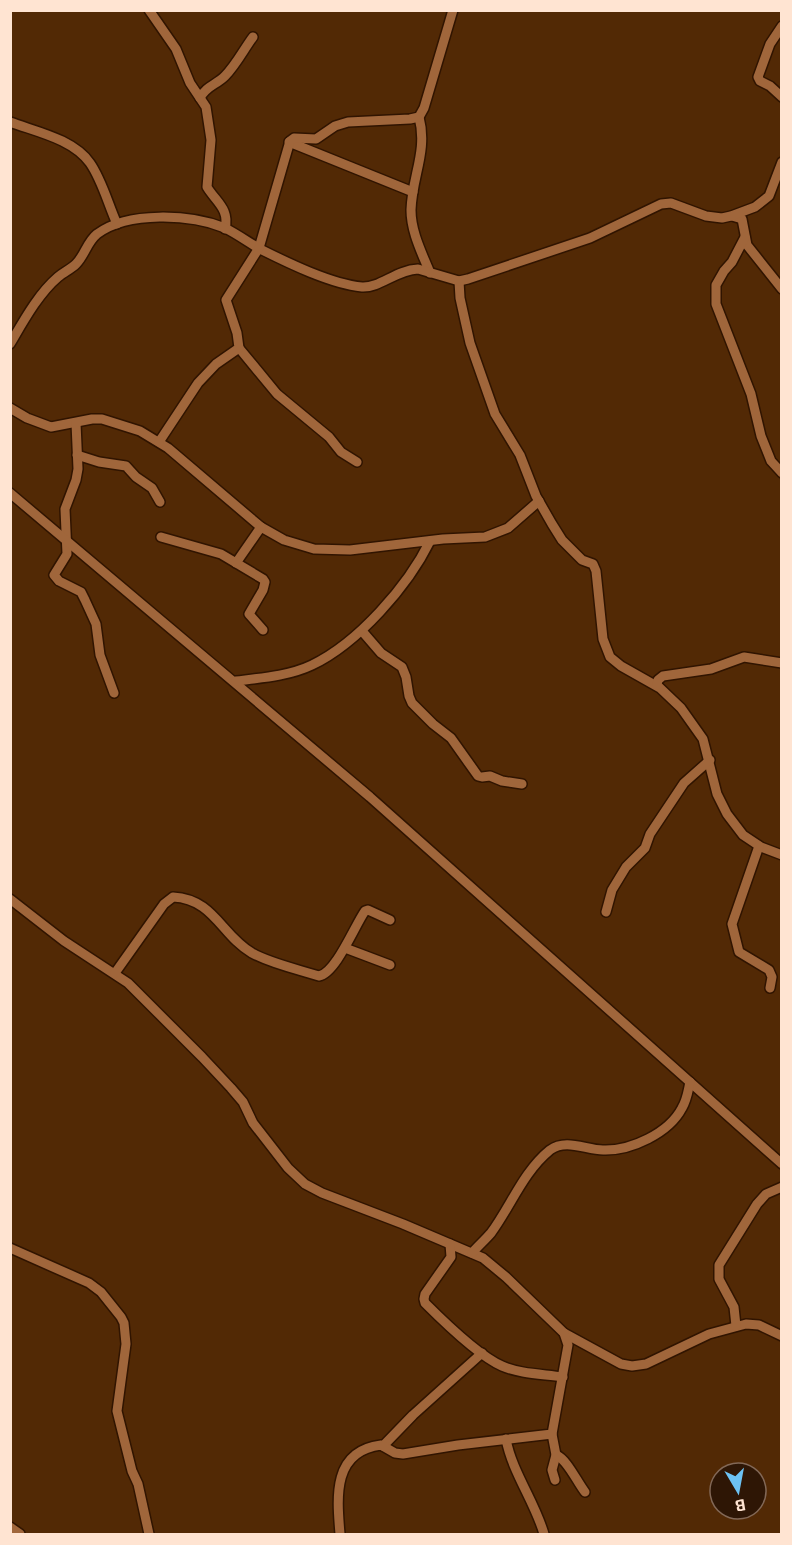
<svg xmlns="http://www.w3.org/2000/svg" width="792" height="1545" font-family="'Exo 2',sans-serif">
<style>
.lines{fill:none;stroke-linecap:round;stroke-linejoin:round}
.minor-casing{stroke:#301400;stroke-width:12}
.minor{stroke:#a0663b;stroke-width:9}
</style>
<rect width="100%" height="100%" fill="#522905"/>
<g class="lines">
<g class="minor-casing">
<g id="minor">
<path d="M149,10L176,49L190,83L206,107L211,140L207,187C216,202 230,209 225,229"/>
<path d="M782,26L770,44L758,77L760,81L770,86L782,97"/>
<path d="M200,98C206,86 216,85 225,76C236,65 244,49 253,37"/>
<path d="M419,117C428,151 412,176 411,210C411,232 422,253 430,273"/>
<path d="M10,122C37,132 73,139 90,163C102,180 108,204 117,224"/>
<path d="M289,142L413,192"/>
<path d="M732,216L742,219L747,245L782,289"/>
<path d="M745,237L732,262L724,271L716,285V304L751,394L761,436L771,461L782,473"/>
<path d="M459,281L460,298L470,343L495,414L520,455L536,496L552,524L562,540L582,560L593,564L596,571L603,639L610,657L621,666L660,688L681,708L703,739L717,794L727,814L743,835L761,847L782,855"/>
<path d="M10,344C23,322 38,294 58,277C64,272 71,269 76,264C85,255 87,242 97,234C128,211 190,214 225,228C237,234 248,242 260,249C288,263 331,284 362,287C380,288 396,270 418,269L459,281L468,279L590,238L661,204L671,203L706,216L722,218L731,216L755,207L769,196L782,162"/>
<path d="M239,348L277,394L329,437L341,452L357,462"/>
<path d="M10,408L27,418L51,427L92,419H102L140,431L168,448L261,527L284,540L314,549L350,550L443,539L485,537L508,528L539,501"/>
<path d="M76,423L78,469L76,480L65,509L67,554L54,575L59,581L81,592L85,600L96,624L100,655L114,693"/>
<path d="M159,442L198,383L216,364L239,348L237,333L226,300L259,248L290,141L294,138L316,139L335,126L348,122L410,119L419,117L424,108L453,10"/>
<path d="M77,455L99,462L126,466L136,477L152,488L160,502"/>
<path d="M10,493L370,797L782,1164"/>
<path d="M161,537L221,554L263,579L265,582L263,590L249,614L263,630"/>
<path d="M236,563L261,527"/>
<path d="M362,631L381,653L402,667L406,677L409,696L412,703L433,724L451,738L478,776L482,777L490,776L502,781L522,784"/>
<path d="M236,681C261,678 289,676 312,665C358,643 408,586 430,541"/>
<path d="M657,685L658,680L663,676L711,669L744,657L782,663"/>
<path d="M759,846L732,924L739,952L769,970L772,977L770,988"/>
<path d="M10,899L64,941L128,983L202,1057L231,1088L243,1102L253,1123L288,1168L305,1184L322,1193L403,1224L483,1258L506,1277L564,1333L621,1364L632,1366L646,1364L709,1334L746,1324L759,1325L782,1336"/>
<path d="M606,912L612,890L626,867L645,848L650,834L684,783L710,760"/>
<path d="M345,948L390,965"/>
<path d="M115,973L164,904L173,897C214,899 221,935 252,953C272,964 297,969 319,976C336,973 355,925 365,911L368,910L390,920"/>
<path d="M450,1244L451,1257L425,1294L424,1299L425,1303C443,1321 479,1356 502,1366C520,1374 543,1374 563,1377"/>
<path d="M10,1248L89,1283L101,1292L121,1317L124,1323L126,1344L117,1411L132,1471L138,1484L149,1534"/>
<path d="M472,1253C478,1246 485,1240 491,1233C511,1206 523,1172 550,1150C566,1138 586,1150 603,1150C631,1151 669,1133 682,1108C687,1100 688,1091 690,1082"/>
<path d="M736,1326L734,1307L719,1279V1265L757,1204L766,1194L782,1187"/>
<path d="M552,1434L556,1455L552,1470L555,1480"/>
<path d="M506,1439C512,1472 535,1502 544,1534"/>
<path d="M383,1446L413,1415L482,1353"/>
<path d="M556,1455C567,1459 577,1482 585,1492"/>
<path d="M10,1527L20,1534"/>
<path d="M340,1534C337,1498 332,1451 381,1445L395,1453L403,1454L458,1445L552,1434L568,1345L564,1333"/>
</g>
</g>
<use href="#minor" class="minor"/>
</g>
<rect width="792" height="1545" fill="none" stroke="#ffe4d2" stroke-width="24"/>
<g transform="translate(738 1491) rotate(170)"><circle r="28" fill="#2e1605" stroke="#826857" stroke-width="1.5"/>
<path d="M0-4.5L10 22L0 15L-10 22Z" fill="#6dc2f3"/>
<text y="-9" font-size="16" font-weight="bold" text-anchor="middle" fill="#ffe4d2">B</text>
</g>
</svg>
